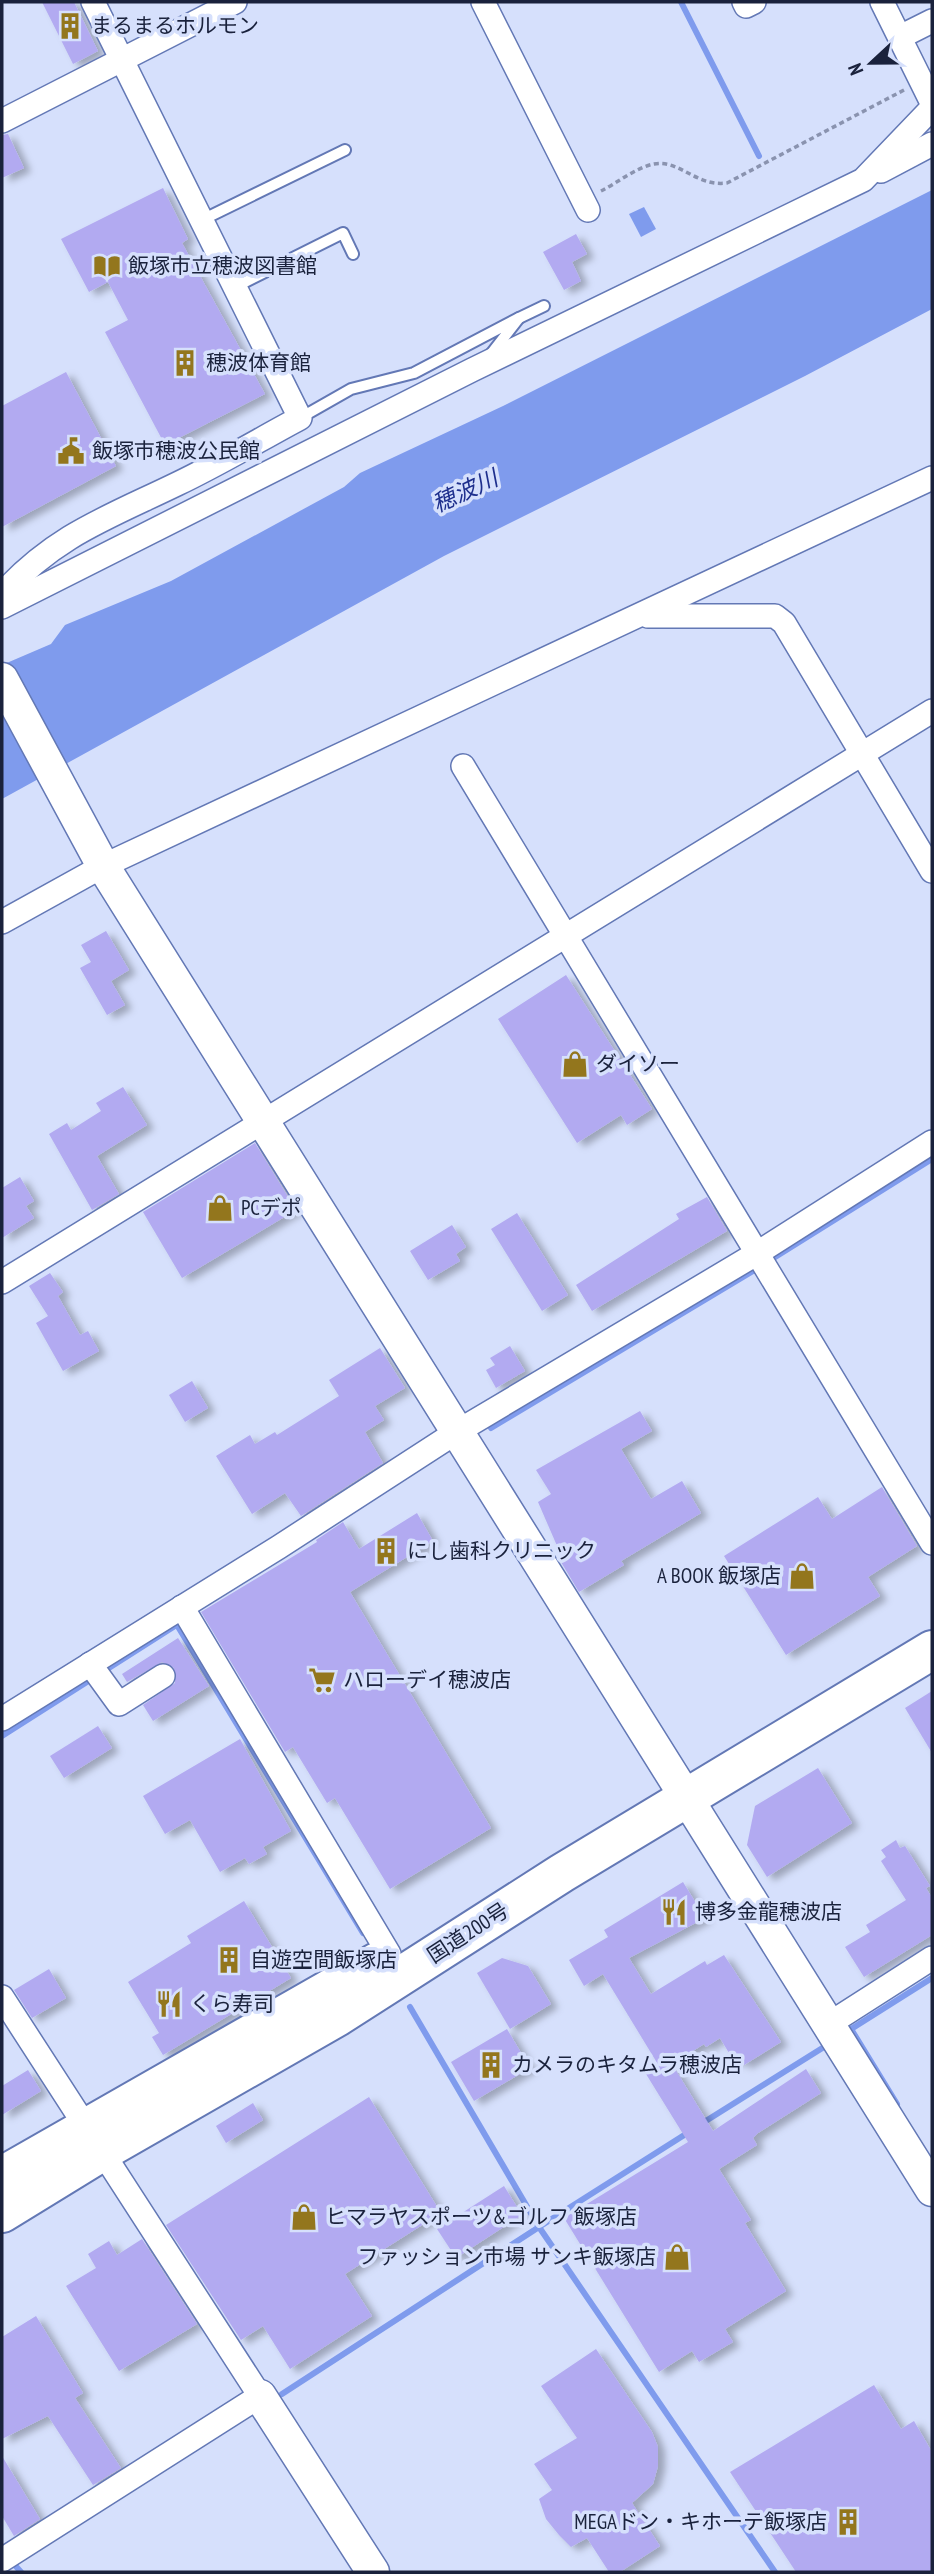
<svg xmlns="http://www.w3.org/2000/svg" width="934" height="2574" viewBox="0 0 934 2574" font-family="'PT Sans Narrow','Noto Sans JP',sans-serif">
  <defs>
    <filter id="shadow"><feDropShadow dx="7" dy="4" stdDeviation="3.5" flood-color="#0004"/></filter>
  </defs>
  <rect width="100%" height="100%" fill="#d6e0fc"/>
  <g fill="#7f9bed">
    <polygon points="932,190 932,309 805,376 444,556 2,799 2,665 51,644 65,625 171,581 344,487 360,473 503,406"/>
    <polygon points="644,207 656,229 641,237 629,214"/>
  </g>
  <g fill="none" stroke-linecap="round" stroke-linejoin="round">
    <g stroke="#7f9bed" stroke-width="6">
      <polyline points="681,2 759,156"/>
      <polyline points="772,1259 932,1159"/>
      <polyline points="491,1428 753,1271"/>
      <polyline points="177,1625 363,1933"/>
      <polyline points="2,1736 178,1624"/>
      <polyline points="410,2007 539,2227 689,2132"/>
      <polyline points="851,2029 897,2104"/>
      <polyline points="848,2031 932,1978"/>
      <polyline points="701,2124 824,2047"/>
      <polyline points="282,2394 539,2227 775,2572"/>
      <polyline points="11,2561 21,2572"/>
    </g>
  </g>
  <g fill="#b2aaf1" filter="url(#shadow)">
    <polygon points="42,2 74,2 98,51 73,64"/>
    <polygon points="8,134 24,168 2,178 2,135"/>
    <polygon points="163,188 188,239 182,243 265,394 165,445 105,332 128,320 108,282 89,292 61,239"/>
    <polygon points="576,234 587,254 572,262 581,281 564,290 543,252"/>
    <polygon points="66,372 116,466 2,527 2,406"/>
    <polygon points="106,931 129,970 111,981 125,1005 107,1015 80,968 91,962 81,945"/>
    <polygon points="566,975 652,1109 627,1125 621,1115 577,1143 498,1019"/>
    <polygon points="123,1087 147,1125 97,1156 119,1194 92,1210 49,1134 67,1123 71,1130 101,1111 96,1103"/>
    <polygon points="255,1143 296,1210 182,1278 143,1212"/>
    <polygon points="20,1177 34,1201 26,1206 34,1218 2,1238 2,1188"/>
    <polygon points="707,1197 727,1231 592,1311 576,1285 679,1219 676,1214"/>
    <polygon points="517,1213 568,1295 542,1311 491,1229"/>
    <polygon points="452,1225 466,1247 456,1254 460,1261 428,1280 410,1251"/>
    <polygon points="50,1273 63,1292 58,1296 80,1335 88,1331 99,1351 63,1371 36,1323 48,1316 29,1286"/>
    <polygon points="510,1346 525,1371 496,1388 486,1370 495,1365 490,1358"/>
    <polygon points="380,1348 405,1388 375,1406 384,1420 365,1432 383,1463 301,1516 285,1493 252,1514 216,1456 250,1435 255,1444 275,1432 277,1435 339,1396 329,1380"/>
    <polygon points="192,1381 208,1408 185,1422 169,1395"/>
    <polygon points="640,1411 652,1431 621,1449 651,1499 682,1481 701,1513 621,1561 624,1565 579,1592 558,1557 561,1555 538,1502 551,1494 536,1470"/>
    <polygon points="882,1487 917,1546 868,1577 880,1596 786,1655 724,1556 818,1497 832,1519"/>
    <polygon points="417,1513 433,1541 350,1592 491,1828 390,1889 335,1798 327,1803 293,1747 285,1752 201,1612 317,1542 316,1540 343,1522 359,1549"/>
    <polygon points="178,1638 209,1686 153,1721 143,1705 175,1683 174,1668 162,1662 127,1682 122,1674"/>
    <polygon points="932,1691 932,1753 905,1708"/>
    <polygon points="98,1726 112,1748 64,1778 50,1756"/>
    <polygon points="240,1739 291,1831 263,1847 267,1854 249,1864 245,1858 220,1872 190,1820 165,1834 143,1796"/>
    <polygon points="818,1768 852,1823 767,1877 747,1845 755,1806"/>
    <polygon points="896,1840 900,1848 905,1846 930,1886 926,1888 932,1898 932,1935 864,1977 845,1947 870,1932 866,1925 906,1900 881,1861 886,1857 881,1850"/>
    <polygon points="683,1882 705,1918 629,1958 651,1994 705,1961 707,1965 724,1955 781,2042 744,2065 740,2059 735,2063 720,2038 706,2047 704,2044 672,2064 713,2131 806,2069 821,2093 758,2133 753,2138 757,2145 719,2169 751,2220 745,2223 786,2291 725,2329 733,2342 699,2362 692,2351 659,2372 564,2218 688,2142 646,2074 659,2066 603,1974 584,1986 569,1960 608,1937 604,1930"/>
    <polygon points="244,1901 291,1978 163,2055 152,2037 159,2033 128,1982 191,1943 187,1936"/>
    <polygon points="502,1958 528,1966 551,2004 510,2029 477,1973"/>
    <polygon points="49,1969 66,1998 32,2018 14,1990"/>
    <polygon points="507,2029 530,2068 474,2101 451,2062"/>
    <polygon points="28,2070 41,2091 2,2115 2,2086"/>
    <polygon points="369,2097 441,2213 345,2274 372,2316 290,2369 263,2326 241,2340 166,2225"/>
    <polygon points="253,2103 263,2120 226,2143 216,2126"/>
    <polygon points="504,2186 522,2215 456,2258 437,2229"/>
    <polygon points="142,2239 197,2324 119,2371 66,2286 96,2268 88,2254 109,2241 117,2255"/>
    <polygon points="36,2316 83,2393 75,2398 121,2468 93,2485 48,2416 2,2439 2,2337"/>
    <polygon points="596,2349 652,2432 658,2447 658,2466 653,2484 632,2503 660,2546 620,2572 609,2572 587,2538 571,2547 559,2535 546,2519 539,2499 552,2490 534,2464 577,2438 541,2386"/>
    <polygon points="874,2385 901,2429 914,2421 932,2452 932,2572 796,2572 730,2472"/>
    <polygon points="2,2456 40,2519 14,2536 2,2516"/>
  </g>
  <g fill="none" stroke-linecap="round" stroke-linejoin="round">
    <defs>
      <g id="lane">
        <polyline points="202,220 345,150"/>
        <polyline points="235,287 343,233 353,254"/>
        <polyline points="519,318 544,306"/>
        <polyline points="300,418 351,389 414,373 519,318 491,354"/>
      </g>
      <g id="street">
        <polyline points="483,2 588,210"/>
        <polyline points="744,2 746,6 754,2"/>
        <polyline points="882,2 932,103"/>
        <polyline points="900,37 932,21"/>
        <polyline points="2,121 235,2"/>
        <polyline points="881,171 932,144"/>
        <path d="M 2,594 C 56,535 107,518 177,484 C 219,464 259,440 300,418 L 93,2"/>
        <polyline points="2,607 472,370 863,180 932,108"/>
        <polyline points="648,616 775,616 784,623 932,871"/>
        <polyline points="463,766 932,1543"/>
        <polyline points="2,922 103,866 932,478"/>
        <polyline points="2,1282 932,711"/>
        <polyline points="182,1607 389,1954"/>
        <polyline points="90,1664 119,1704 163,1676"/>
        <polyline points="2,1719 279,1547 455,1433 756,1254 932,1142"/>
        <polyline points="2,1997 260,2396 2,2560"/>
        <polyline points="829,2024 932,1958"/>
      </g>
      <g id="secondary">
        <polyline points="2,679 103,866 932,2190"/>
        <polyline points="260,2396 373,2572"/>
      </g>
      <g id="highway">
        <polyline points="2,2176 377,1962"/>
        <polyline points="2,2213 103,2151 337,2017 562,1873 932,1650"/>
      </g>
    </defs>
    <use href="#lane" stroke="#6378b5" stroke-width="14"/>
    <use href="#street" stroke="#6378b5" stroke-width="26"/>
    <use href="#secondary" stroke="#6378b5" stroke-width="35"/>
    <use href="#highway" stroke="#6378b5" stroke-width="42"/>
    <path stroke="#8a93af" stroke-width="3.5" stroke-dasharray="5 3.5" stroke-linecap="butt" d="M 601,191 C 617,183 637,167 654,164 C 679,159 696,187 727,183 L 904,90"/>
    <use href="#lane" stroke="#fff" stroke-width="10"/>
    <use href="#street" stroke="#fff" stroke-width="23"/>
    <use href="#secondary" stroke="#fff" stroke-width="32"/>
    <use href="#highway" stroke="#fff" stroke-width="38"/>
  </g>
  <defs>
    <symbol id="building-bare" viewBox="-9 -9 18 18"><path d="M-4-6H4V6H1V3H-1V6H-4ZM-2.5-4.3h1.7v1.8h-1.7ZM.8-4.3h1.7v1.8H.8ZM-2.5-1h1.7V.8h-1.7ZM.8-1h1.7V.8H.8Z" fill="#93761d" stroke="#d6e0fc" stroke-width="2.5" paint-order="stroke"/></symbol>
    <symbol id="library-bare" viewBox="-9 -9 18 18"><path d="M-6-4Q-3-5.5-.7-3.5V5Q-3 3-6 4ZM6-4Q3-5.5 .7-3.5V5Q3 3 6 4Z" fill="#93761d" stroke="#d6e0fc" stroke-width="2.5" paint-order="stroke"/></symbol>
    <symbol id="civic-bare" viewBox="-9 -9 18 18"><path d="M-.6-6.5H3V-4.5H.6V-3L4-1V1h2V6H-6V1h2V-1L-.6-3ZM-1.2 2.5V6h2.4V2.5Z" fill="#93761d" stroke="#d6e0fc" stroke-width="2.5" paint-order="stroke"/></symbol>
    <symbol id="shop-bare" viewBox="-9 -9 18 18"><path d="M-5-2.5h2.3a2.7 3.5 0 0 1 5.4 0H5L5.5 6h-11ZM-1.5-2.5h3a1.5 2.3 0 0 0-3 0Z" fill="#93761d" stroke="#d6e0fc" stroke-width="2.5" paint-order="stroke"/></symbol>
    <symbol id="supermarket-bare" viewBox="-9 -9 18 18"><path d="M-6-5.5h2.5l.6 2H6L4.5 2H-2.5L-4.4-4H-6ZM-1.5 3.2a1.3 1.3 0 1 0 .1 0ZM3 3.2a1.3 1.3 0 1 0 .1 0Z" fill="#93761d" stroke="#d6e0fc" stroke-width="2.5" paint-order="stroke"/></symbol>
    <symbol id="restaurant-bare" viewBox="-9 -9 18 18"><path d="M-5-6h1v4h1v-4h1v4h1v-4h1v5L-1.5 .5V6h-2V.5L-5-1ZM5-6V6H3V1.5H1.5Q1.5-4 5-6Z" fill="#93761d" stroke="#d6e0fc" stroke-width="2.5" paint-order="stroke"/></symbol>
  </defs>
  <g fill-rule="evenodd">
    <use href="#building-bare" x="51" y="7" width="38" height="38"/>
    <use href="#library-bare" x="88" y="247" width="38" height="38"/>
    <use href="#building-bare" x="166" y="344" width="38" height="38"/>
    <use href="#civic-bare" x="52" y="432" width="38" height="38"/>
    <use href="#shop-bare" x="556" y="1045" width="38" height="38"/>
    <use href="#shop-bare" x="201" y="1189" width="38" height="38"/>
    <use href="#building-bare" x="367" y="1532" width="38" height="38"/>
    <use href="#shop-bare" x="783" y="1557" width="38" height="38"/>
    <use href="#supermarket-bare" x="303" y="1661" width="38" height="38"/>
    <use href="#restaurant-bare" x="655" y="1893" width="38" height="38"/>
    <use href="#building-bare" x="210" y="1941" width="38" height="38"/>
    <use href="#restaurant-bare" x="150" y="1985" width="38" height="38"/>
    <use href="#building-bare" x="472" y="2046" width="38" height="38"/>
    <use href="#shop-bare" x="285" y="2198" width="38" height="38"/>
    <use href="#shop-bare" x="658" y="2238" width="38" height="38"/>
    <use href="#building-bare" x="829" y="2503" width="38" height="38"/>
  </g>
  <g text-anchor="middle" stroke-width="7" stroke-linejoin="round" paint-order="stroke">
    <g font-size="21" fill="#1a223c" stroke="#d6e0fc" text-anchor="start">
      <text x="91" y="33">まるまるホルモン</text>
      <text x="128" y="273">飯塚市立穂波図書館</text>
      <text x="206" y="370">穂波体育館</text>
      <text x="92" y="458">飯塚市穂波公民館</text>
      <text x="596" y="1071">ダイソー</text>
      <text x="241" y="1215">PCデポ</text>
      <text x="407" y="1558">にし歯科クリニック</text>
      <text x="781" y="1583" text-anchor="end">A BOOK 飯塚店</text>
      <text x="343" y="1687">ハローデイ穂波店</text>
      <text x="695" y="1919">博多金龍穂波店</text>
      <text x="250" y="1967">自遊空間飯塚店</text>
      <text x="190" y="2011">くら寿司</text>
      <text x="512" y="2072">カメラのキタムラ穂波店</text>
      <text x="325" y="2224">ヒマラヤスポーツ&amp;ゴルフ 飯塚店</text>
      <text x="656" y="2264" text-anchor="end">ファッション市場 サンキ飯塚店</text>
      <text x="827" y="2529" text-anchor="end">MEGAドン・キホーテ飯塚店</text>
    </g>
    <g font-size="21" fill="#1a223c" stroke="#d6e0fc">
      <text transform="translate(468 1933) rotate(-33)" y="7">国道200号</text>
    </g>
    <g font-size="23" font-style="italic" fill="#1e2f8d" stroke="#d6e0fc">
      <text transform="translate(465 491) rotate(-25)" y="8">穂波川</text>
    </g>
  </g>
  <rect width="934" height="2574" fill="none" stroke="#1a223c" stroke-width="7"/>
  <g transform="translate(871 63) rotate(248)" stroke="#d6e0fc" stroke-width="5" paint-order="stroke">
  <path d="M0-5L12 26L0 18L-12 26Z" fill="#1a223c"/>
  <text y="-10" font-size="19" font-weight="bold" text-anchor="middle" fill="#1a223c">N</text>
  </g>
</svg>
